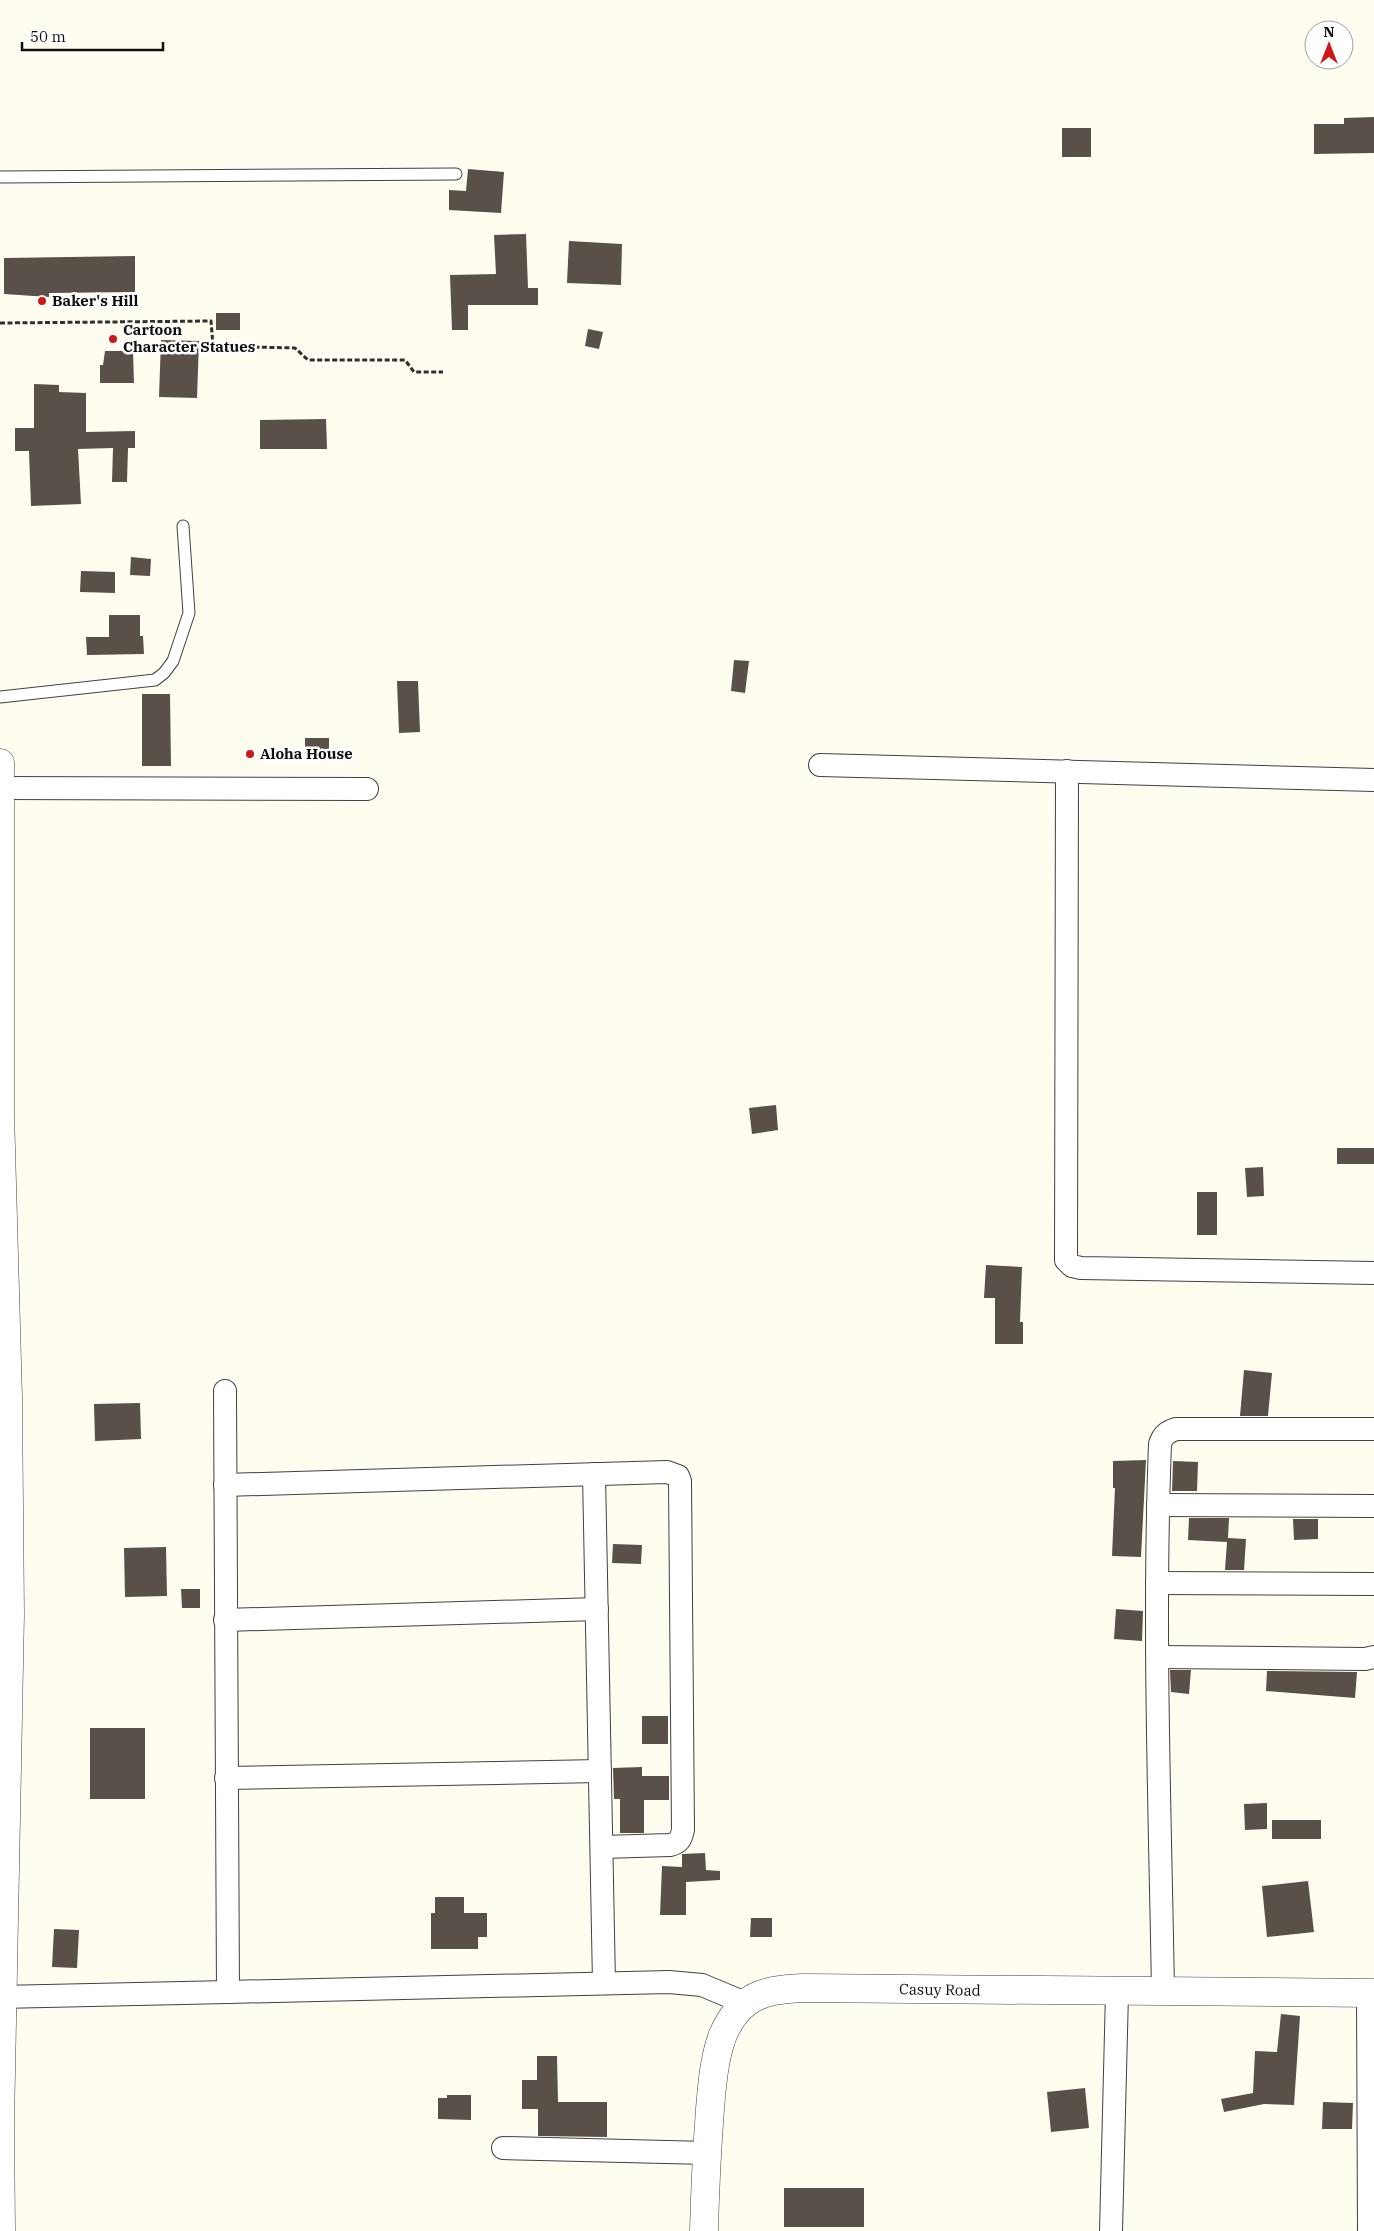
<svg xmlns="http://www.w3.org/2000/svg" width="1374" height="2231" viewBox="0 0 1374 2231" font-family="'IBM Plex Serif',serif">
  <rect width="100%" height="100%" fill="#fffdf0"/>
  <g fill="#585049">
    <polygon points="1374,117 1374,153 1314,154 1314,124 1344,124 1344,118"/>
    <rect x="1062" y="128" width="29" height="29"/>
    <polygon points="468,169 504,172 501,213 449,210 449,190 466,191"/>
    <polygon points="526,234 528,288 538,288 538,305 468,305 468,330 452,330 450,275 496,274 494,235"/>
    <polygon points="569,241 622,244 621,285 567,283"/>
    <polygon points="135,256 135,292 49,293 49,297 4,294 4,258"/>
    <rect x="216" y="313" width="24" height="17"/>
    <polygon points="588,329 603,332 599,349 585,346"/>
    <polygon points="161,340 199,341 197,398 159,397"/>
    <polygon points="105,351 133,351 134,383 100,383 100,365 103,365"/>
    <polygon points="34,384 59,385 59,392 86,393 86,432 135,431 135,448 128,448 127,482 112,482 113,448 78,449 81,504 31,506 29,451 15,451 15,428 34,428"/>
    <polygon points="326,419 327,449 260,449 260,420"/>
    <polygon points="131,557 151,559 150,576 130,575"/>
    <polygon points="81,571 115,572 115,593 80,592"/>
    <polygon points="109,615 140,615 140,636 143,636 144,654 87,655 86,637 109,637"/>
    <polygon points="734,660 749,661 745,693 731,691"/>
    <polygon points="397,681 418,681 420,732 399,733"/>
    <polygon points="142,694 170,694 171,766 142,766"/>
    <rect x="305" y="738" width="24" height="17"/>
    <polygon points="776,1105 778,1130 752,1134 749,1108"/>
    <rect x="1337" y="1148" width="37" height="16"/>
    <polygon points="1263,1167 1264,1196 1247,1197 1245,1168"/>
    <rect x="1197" y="1192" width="20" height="43"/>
    <polygon points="986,1265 1022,1267 1020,1322 1023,1322 1023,1344 995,1344 995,1298 984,1298"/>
    <polygon points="1244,1370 1272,1373 1268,1416 1240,1416"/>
    <polygon points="140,1403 141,1439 95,1441 94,1404"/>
    <polygon points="1146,1460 1141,1557 1112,1556 1115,1488 1113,1488 1113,1461"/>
    <polygon points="1173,1461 1198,1462 1197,1491 1172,1491"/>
    <polygon points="1189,1518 1229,1518 1228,1538 1246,1539 1244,1570 1225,1570 1227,1542 1188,1540"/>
    <polygon points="1293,1519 1318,1519 1318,1539 1294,1540"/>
    <polygon points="613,1544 642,1545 641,1564 612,1563"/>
    <polygon points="166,1547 167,1596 125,1597 124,1548"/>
    <polygon points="181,1589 200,1589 200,1608 182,1608"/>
    <polygon points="1116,1609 1143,1611 1142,1641 1114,1639"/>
    <polygon points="1170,1670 1191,1670 1189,1694 1171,1692"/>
    <polygon points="1267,1671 1357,1672 1355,1698 1266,1691"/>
    <rect x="642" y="1716" width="26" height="28"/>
    <rect x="90" y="1728" width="55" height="71"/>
    <polygon points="642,1767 642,1776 669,1776 669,1800 644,1800 644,1833 620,1833 620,1799 614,1799 613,1768"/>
    <polygon points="1267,1803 1267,1829 1245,1830 1244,1804"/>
    <rect x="1272" y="1820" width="49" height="19"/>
    <polygon points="705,1853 706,1870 720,1871 720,1880 686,1882 686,1915 660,1915 662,1866 682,1867 682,1854"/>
    <polygon points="1308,1881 1314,1932 1267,1937 1262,1886"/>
    <polygon points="435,1897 464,1897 464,1913 487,1913 487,1937 478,1937 478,1949 431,1949 431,1913 435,1913"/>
    <polygon points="751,1918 772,1918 772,1937 750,1937"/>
    <polygon points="54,1929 79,1930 77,1968 52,1967"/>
    <polygon points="1281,2014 1300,2016 1294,2105 1264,2104 1224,2112 1221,2099 1253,2093 1255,2051 1277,2052"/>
    <polygon points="537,2056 557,2056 558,2102 607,2102 607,2137 538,2136 538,2109 522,2109 522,2080 537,2080"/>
    <polygon points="1085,2088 1089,2128 1051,2132 1047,2092"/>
    <polygon points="447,2095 471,2095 471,2120 438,2119 438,2098 447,2098"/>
    <polygon points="1323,2102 1353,2103 1352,2129 1322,2129"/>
    <rect x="784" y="2188" width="80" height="39"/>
  </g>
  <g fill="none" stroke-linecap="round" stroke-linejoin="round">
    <defs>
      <g id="service">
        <polyline points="0,177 456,174"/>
        <polyline points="0,697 155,680 164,673 173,661 189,613 183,526"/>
      </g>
      <g id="minor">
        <polyline points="820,765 1374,780"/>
        <polyline points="1067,771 1066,1260 1072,1266 1081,1268 1374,1273"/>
        <polyline points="0,788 367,789"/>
        <polyline points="225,1391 228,1992 669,1982 702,1985 745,2003"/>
        <polyline points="594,1474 604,1983"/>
        <path d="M 225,1485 L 667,1472 L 678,1476 L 680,1481 L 683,1830 C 681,1839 679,1843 670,1845 L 602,1847"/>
        <polyline points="1158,1505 1374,1506"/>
        <polyline points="1157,1583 1374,1584"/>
        <polyline points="225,1620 597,1609"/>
        <polyline points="1158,1657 1365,1659 1374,1657"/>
        <polyline points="226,1778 600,1771"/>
        <path d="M 1163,1992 C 1160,1810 1153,1626 1160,1444 C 1163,1435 1167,1432 1176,1429 L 1374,1429"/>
        <polyline points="1368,1994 1369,2231"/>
        <polyline points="0,1997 228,1992"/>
        <polyline points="503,2148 707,2153"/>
        <polyline points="1111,2231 1117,1993"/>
      </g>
      <g id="tertiary">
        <polyline points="0,763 0,1113 8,1398 10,1614 0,2124 1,2231"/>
        <path d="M 704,2231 C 705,2190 707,2149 710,2109 C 712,2085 714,2060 722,2037 C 727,2025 735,2011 746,2003 C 762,1990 784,1989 804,1988 L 1374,1993"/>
      </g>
    </defs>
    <use href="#service" stroke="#414141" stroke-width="13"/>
    <use href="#minor" stroke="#414141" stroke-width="24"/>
    <use href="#tertiary" stroke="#414141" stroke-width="29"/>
    <polyline stroke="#303030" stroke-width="3" stroke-dasharray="5 2.5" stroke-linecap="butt" points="0,323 211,321 213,346 295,348 308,360 405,360 414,372 443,372"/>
    <use href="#service" stroke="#fff" stroke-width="11"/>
    <use href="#minor" stroke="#fff" stroke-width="22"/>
    <use href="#tertiary" stroke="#fff" stroke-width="28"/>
  </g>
  <g fill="#cd181a" stroke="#fff" stroke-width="2">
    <circle cx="42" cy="301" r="5"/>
    <circle cx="113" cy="339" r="5"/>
    <circle cx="250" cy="754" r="5"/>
  </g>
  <g text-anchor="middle" stroke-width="5" stroke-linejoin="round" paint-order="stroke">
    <g font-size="15" font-weight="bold" fill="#0e0e0e" stroke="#fff" text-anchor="start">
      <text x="52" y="306">Baker's Hill</text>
      <text x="123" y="335">Cartoon<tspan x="123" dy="17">Character Statues</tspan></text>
      <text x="260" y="759">Aloha House</text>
    </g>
    <g font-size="15" fill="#0e0e0e" stroke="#fff">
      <text transform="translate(940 1990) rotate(1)" y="5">Casuy Road</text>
    </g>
  </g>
  <g transform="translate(1329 45)"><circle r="24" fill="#ffffff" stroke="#9f9f9f"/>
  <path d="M0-4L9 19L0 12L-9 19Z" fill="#cd181a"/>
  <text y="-8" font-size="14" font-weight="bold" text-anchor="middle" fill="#0e0e0e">N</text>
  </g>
  <path d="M22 42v8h141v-8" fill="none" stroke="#0e0e0e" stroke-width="2.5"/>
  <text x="30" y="42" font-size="15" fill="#0e0e0e" stroke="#ffffff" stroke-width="4" paint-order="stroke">50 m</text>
</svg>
